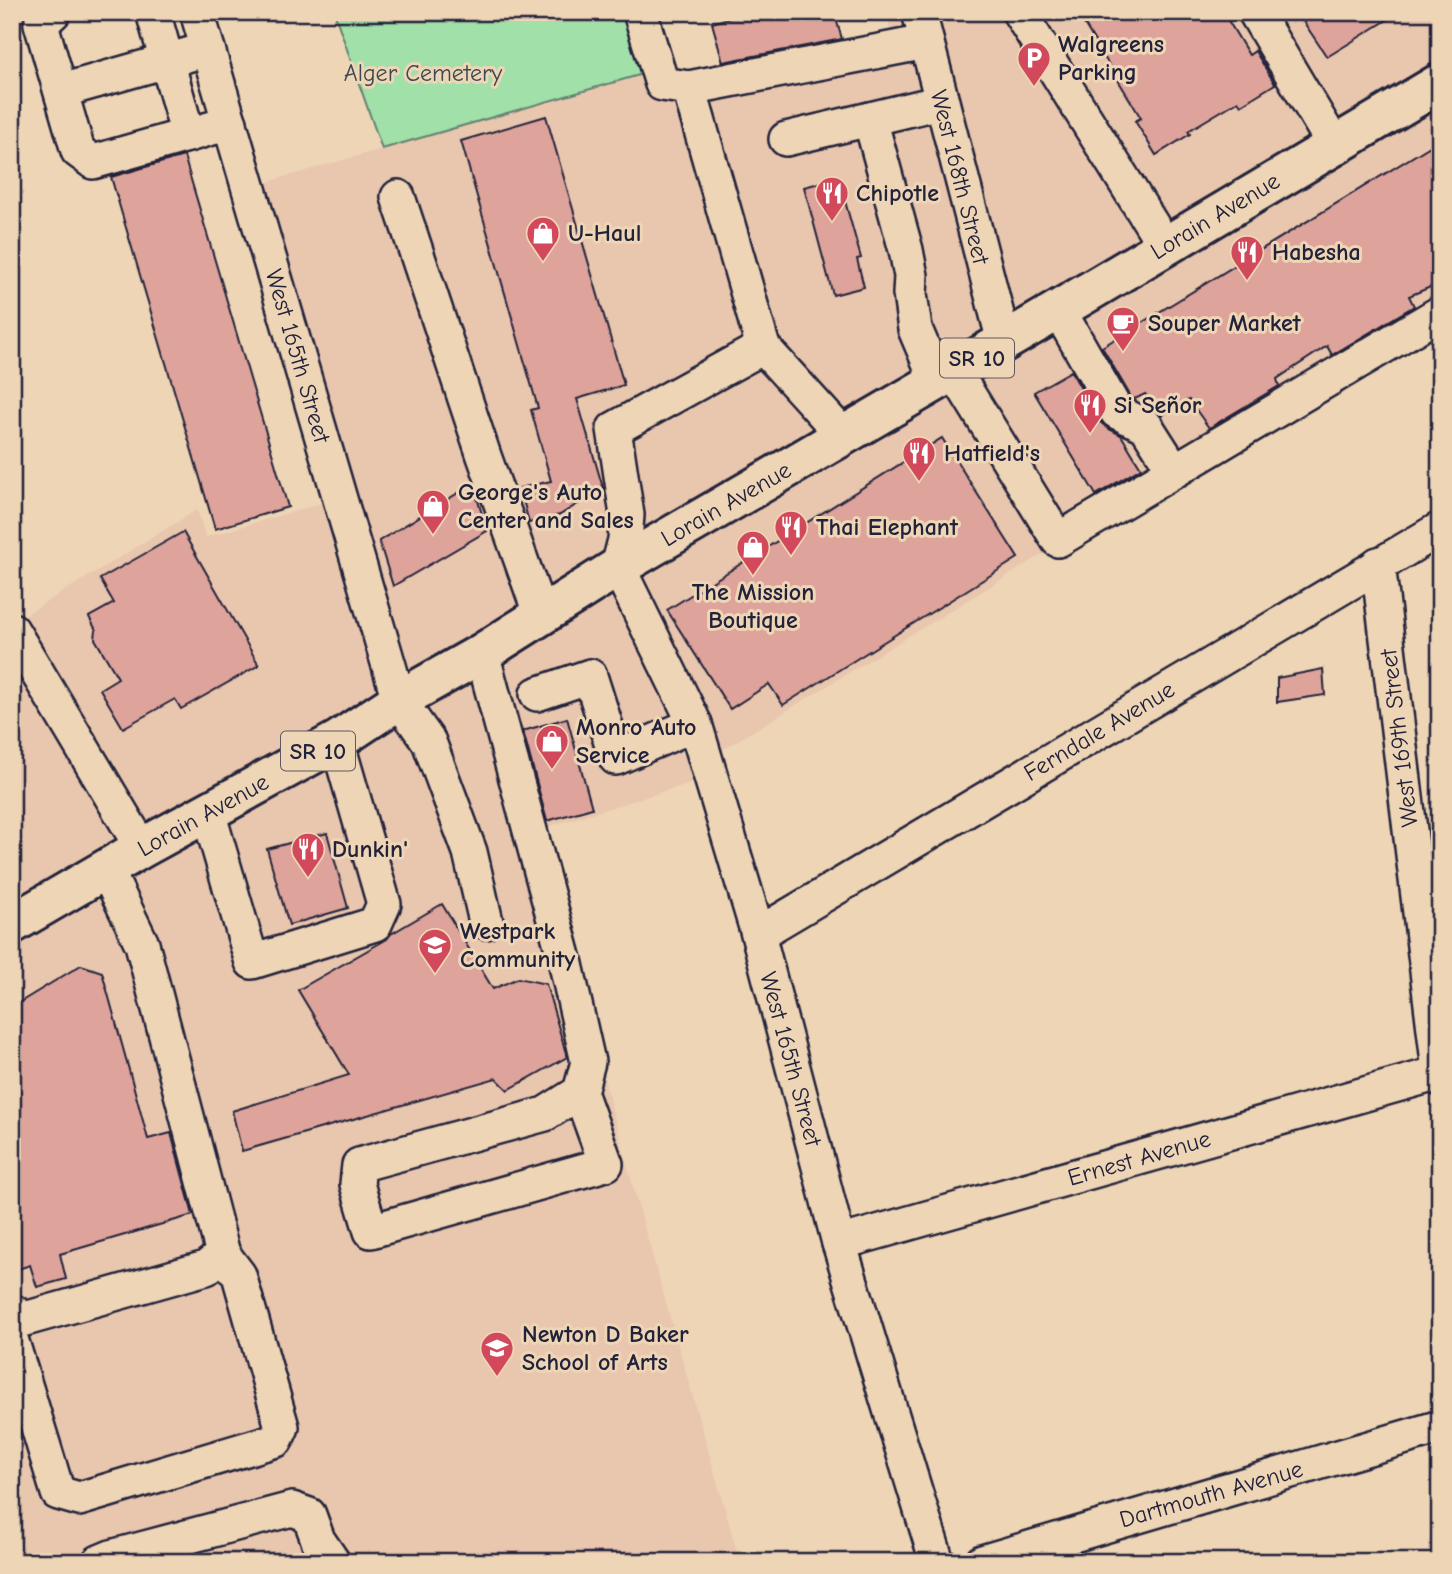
<svg xmlns="http://www.w3.org/2000/svg" width="1452" height="1574" viewBox="0 0 1452 1574" font-family="'Comic Neue',sans-serif">
  <rect width="100%" height="100%" fill="#eed5b6"/>
  <filter id="ink" filterUnits="userSpaceOnUse"><feTurbulence type="fractalNoise" baseFrequency=".0143" numOctaves="2"/><feDisplacementMap in="SourceGraphic" scale="14" xChannelSelector="R" yChannelSelector="G"/><feConvolveMatrix kernelMatrix="1 2 1 2 8 2 1 2 1" color-interpolation-filters="sRGB"/></filter>
  <g filter="url(#ink)">
    <polygon fill="#e9c6ae" points="886,12 1440,12 1440,320 1252,434 1045,553 712,756 679,711 701,780 537,830 636,1198 740,1562 24,1562 12,1519 12,623 197,510 206,537 347,496 257,185 660,69 688,80 891,32"/>
    <polygon fill="#a1e0a8" stroke="#628172" stroke-width="2" points="334,12 644,12 660,69 382,149"/>
    <g fill="#dea49b" stroke="#22223b" stroke-width="2">
      <polygon points="749,12 834,12 842,39 723,62 712,23"/>
      <polygon points="1077,12 1223,12 1249,55 1255,51 1275,84 1241,105 1238,101 1188,131 1190,134 1156,155 1135,121 1141,118"/>
      <polygon points="1297,12 1400,12 1327,57"/>
      <polygon points="546,116 624,385 577,399 603,488 560,515 529,523 520,488 551,481 531,410 538,408 461,141"/>
      <polygon points="1440,140 1440,283 1409,296 1414,306 1332,355 1327,346 1277,379 1279,386 1209,428 1189,400 1162,415 1145,394 1135,399 1131,397 1102,347"/>
      <polygon points="184,156 288,507 215,529 111,177"/>
      <polygon points="835,179 837,188 841,187 861,258 857,259 864,287 833,295 804,187"/>
      <polygon points="1071,371 1100,422 1109,429 1121,435 1141,468 1096,495 1034,392"/>
      <polygon points="942,438 1018,558 783,705 769,684 730,709 667,610"/>
      <polygon points="473,484 487,531 393,586 379,541"/>
      <polygon points="183,532 259,665 181,709 175,699 123,728 100,689 118,678 95,639 96,630 89,617 114,603 100,579"/>
      <polygon points="1323,669 1325,695 1277,702 1277,678"/>
      <polygon points="567,718 592,808 547,821 523,731"/>
      <polygon points="327,833 348,908 289,925 267,849"/>
      <polygon points="442,904 493,989 518,978 546,984 567,1057 508,1090 496,1078 242,1151 232,1111 349,1075 298,990 387,939 391,934"/>
      <polygon points="81,965 102,972 148,1139 171,1133 193,1215 60,1254 66,1279 37,1287 30,1265 12,1271 12,1176 20,1174 12,1149 12,1007"/>
    </g>
    <g fill="none" stroke-linecap="round" stroke-linejoin="round">
      <defs>
        <g id="minor">
          <polyline points="54,12 41,24 78,151 93,162 230,123"/>
          <polyline points="153,12 188,135"/>
          <polyline points="197,12 399,700 429,742 470,852 486,922"/>
          <polyline points="640,12 662,84 689,88 926,42"/>
          <polyline points="919,12 1004,342"/>
          <polyline points="1019,12 1165,246"/>
          <polyline points="1255,12 1334,145"/>
          <polyline points="689,88 763,347 843,435"/>
          <polyline points="61,91 208,49"/>
          <polyline points="786,139 870,119"/>
          <polyline points="398,197 484,456 541,616"/>
          <polyline points="1058,309 1117,412 1146,426 1174,470"/>
          <polyline points="763,347 614,429 627,515 625,540 618,567 695,724 758,934 839,1243 937,1562"/>
          <polyline points="954,371 1058,540 1440,313"/>
          <polyline points="937,381 915,329 910,294 911,276 906,250 870,119 941,102"/>
          <polyline points="1378,564 1440,1079"/>
          <polyline points="12,630 142,848"/>
          <polyline points="482,653 565,960 588,1062 580,1092 606,1164 371,1231 357,1184 359,1165 545,1114 580,1092"/>
          <polyline points="537,694 590,676 616,758 695,724"/>
          <polyline points="208,812 252,962 375,924 384,904 337,741"/>
          <polyline points="758,934 1440,529"/>
          <polyline points="839,1243 1439,1073"/>
          <polyline points="12,1311 25,1319 206,1268 223,1254 142,944 106,869"/>
          <polyline points="12,1342 58,1493 79,1499 276,1440 282,1427 239,1275 223,1254"/>
          <polyline points="99,1562 111,1557 292,1509 309,1515 318,1540 333,1562"/>
          <polyline points="982,1562 1440,1427"/>
        </g>
        <polyline id="major" points="12,924 142,848 337,741 399,700 482,653 618,567 1043,319 1440,83"/>
      </defs>
      <use href="#minor" stroke="#22223b" stroke-width="38"/>
      <use href="#major" stroke="#22223b" stroke-width="44"/>
      <use href="#minor" stroke="#eed5b6" stroke-width="33"/>
      <use href="#major" stroke="#eed5b6" stroke-width="38"/>
    </g>
  </g>
  <defs>
    <symbol id="parking-pin" viewBox="-11 -11 22 30"><path d="M0 17L-7.5 6A9.5 9.5 0 1 1 7.5 6Z" fill="#d1495b" stroke="#eed5b6"/><path d="M-3.5-5.5H1a3.5 3.5 0 0 1 0 7H-1V5.5H-3.5ZM-1-3.4V-.6H.8a1.4 1.4 0 0 0 0-2.8Z" fill="#fff"/></symbol>
    <symbol id="restaurant-pin" viewBox="-11 -11 22 30"><path d="M0 17L-7.5 6A9.5 9.5 0 1 1 7.5 6Z" fill="#d1495b" stroke="#eed5b6"/><path d="M-5-6h1v4h1v-4h1v4h1v-4h1v5L-1.5 .5V6h-2V.5L-5-1ZM5-6V6H3V1.5H1.5Q1.5-4 5-6Z" fill="#fff"/></symbol>
    <symbol id="shop-pin" viewBox="-11 -11 22 30"><path d="M0 17L-7.5 6A9.5 9.5 0 1 1 7.5 6Z" fill="#d1495b" stroke="#eed5b6"/><path d="M-5-2.5h2.3a2.7 3.5 0 0 1 5.4 0H5L5.5 6h-11ZM-1.5-2.5h3a1.5 2.3 0 0 0-3 0Z" fill="#fff"/></symbol>
    <symbol id="cafe-pin" viewBox="-11 -11 22 30"><path d="M0 17L-7.5 6A9.5 9.5 0 1 1 7.5 6Z" fill="#d1495b" stroke="#eed5b6"/><path d="M-5.5-4.5H6V0H3Q3 3.5 0 3.5H-2.5Q-5.5 3.5-5.5 0ZM3-3.2v2h1.7v-2ZM-6 4.5H4V6H-6Z" fill="#fff"/></symbol>
    <symbol id="school-pin" viewBox="-11 -11 22 30"><path d="M0 17L-7.5 6A9.5 9.5 0 1 1 7.5 6Z" fill="#d1495b" stroke="#eed5b6"/><path d="M0-5L7-2L0 1L-7-2ZM-4 1L0 2.5L4 1V4Q0 6-4 4Z" fill="#fff"/></symbol>
  </defs>
  <g fill-rule="evenodd">
    <use href="#parking-pin" x="1015" y="39" width="38" height="52"/>
    <use href="#restaurant-pin" x="813" y="174" width="38" height="52"/>
    <use href="#shop-pin" x="524" y="214" width="38" height="52"/>
    <use href="#restaurant-pin" x="1228" y="233" width="38" height="52"/>
    <use href="#cafe-pin" x="1104" y="304" width="38" height="52"/>
    <use href="#restaurant-pin" x="1071" y="386" width="38" height="52"/>
    <use href="#restaurant-pin" x="900" y="434" width="38" height="52"/>
    <use href="#shop-pin" x="414" y="487" width="38" height="52"/>
    <use href="#restaurant-pin" x="772" y="508" width="38" height="52"/>
    <use href="#shop-pin" x="734" y="528" width="38" height="52"/>
    <use href="#shop-pin" x="533" y="722" width="38" height="52"/>
    <use href="#restaurant-pin" x="289" y="830" width="38" height="52"/>
    <use href="#school-pin" x="416" y="926" width="38" height="52"/>
    <use href="#school-pin" x="478" y="1329" width="38" height="52"/>
  </g>
  <g text-anchor="middle" stroke-width="6" stroke-linejoin="round" paint-order="stroke">
    <g fill="#eed5b6" stroke="#5f5860" stroke-width="2">
      <rect x="940" y="338.5" width="74" height="39" rx="5"/>
      <rect x="281" y="731.5" width="74" height="39" rx="5"/>
    </g>
    <g font-size="23" font-weight="bold" fill="#22223b">
      <text x="977" y="366">SR 10</text>
      <text x="318" y="759">SR 10</text>
    </g>
    <g font-size="24" font-weight="bold" fill="#22223b" stroke="#eed5b6" text-anchor="start">
      <text x="1058" y="52">Walgreens<tspan x="1058" dy="28">Parking</tspan></text>
      <text x="856" y="201">Chipotle</text>
      <text x="568" y="241">U-Haul</text>
      <text x="1272" y="260">Habesha</text>
      <text x="1148" y="331">Souper Market</text>
      <text x="1114" y="413">Si Señor</text>
      <text x="944" y="461">Hatfield's</text>
      <text x="458" y="500">George's Auto<tspan x="458" dy="28">Center and Sales</tspan></text>
      <text x="816" y="535">Thai Elephant</text>
      <text x="753" y="600" text-anchor="middle">The Mission<tspan x="753" dy="28">Boutique</tspan></text>
      <text x="576" y="735">Monro Auto<tspan x="576" dy="28">Service</tspan></text>
      <text x="332" y="857">Dunkin'</text>
      <text x="460" y="939">Westpark<tspan x="460" dy="28">Community</tspan></text>
      <text x="522" y="1342">Newton D Baker<tspan x="522" dy="28">School of Arts</tspan></text>
    </g>
    <g font-size="24" fill="#3b4851" stroke="#eed5b6">
      <text x="423" y="81">Alger Cemetery</text>
    </g>
    <g font-size="24" fill="#22223b" stroke="#eed5b6">
      <text transform="translate(960 177) rotate(76)" y="8">West 168th Street</text>
      <text transform="translate(1215 216) rotate(-31)" y="8">Lorain Avenue</text>
      <text transform="translate(298 356) rotate(74)" y="8">West 165th Street</text>
      <text transform="translate(726 504) rotate(-30)" y="8">Lorain Avenue</text>
      <text transform="translate(1099 731) rotate(-31)" y="8">Ferndale Avenue</text>
      <text transform="translate(1399 738) rotate(-97)" y="8">West 169th Street</text>
      <text transform="translate(203 815) rotate(-29)" y="8">Lorain Avenue</text>
      <text transform="translate(791 1059) rotate(75)" y="8">West 165th Street</text>
      <text transform="translate(1139 1158) rotate(-16)" y="8">Ernest Avenue</text>
      <text transform="translate(1211 1494) rotate(-16)" y="8">Dartmouth Avenue</text>
    </g>
  </g>
  <rect width="1452" height="1574" fill="none" stroke="#eed5b6" stroke-width="42"/>
  <rect x="21" y="21" width="1410" height="1532" fill="none" stroke="#22223b" stroke-width="2.5" filter="url(#ink)"/>
</svg>
